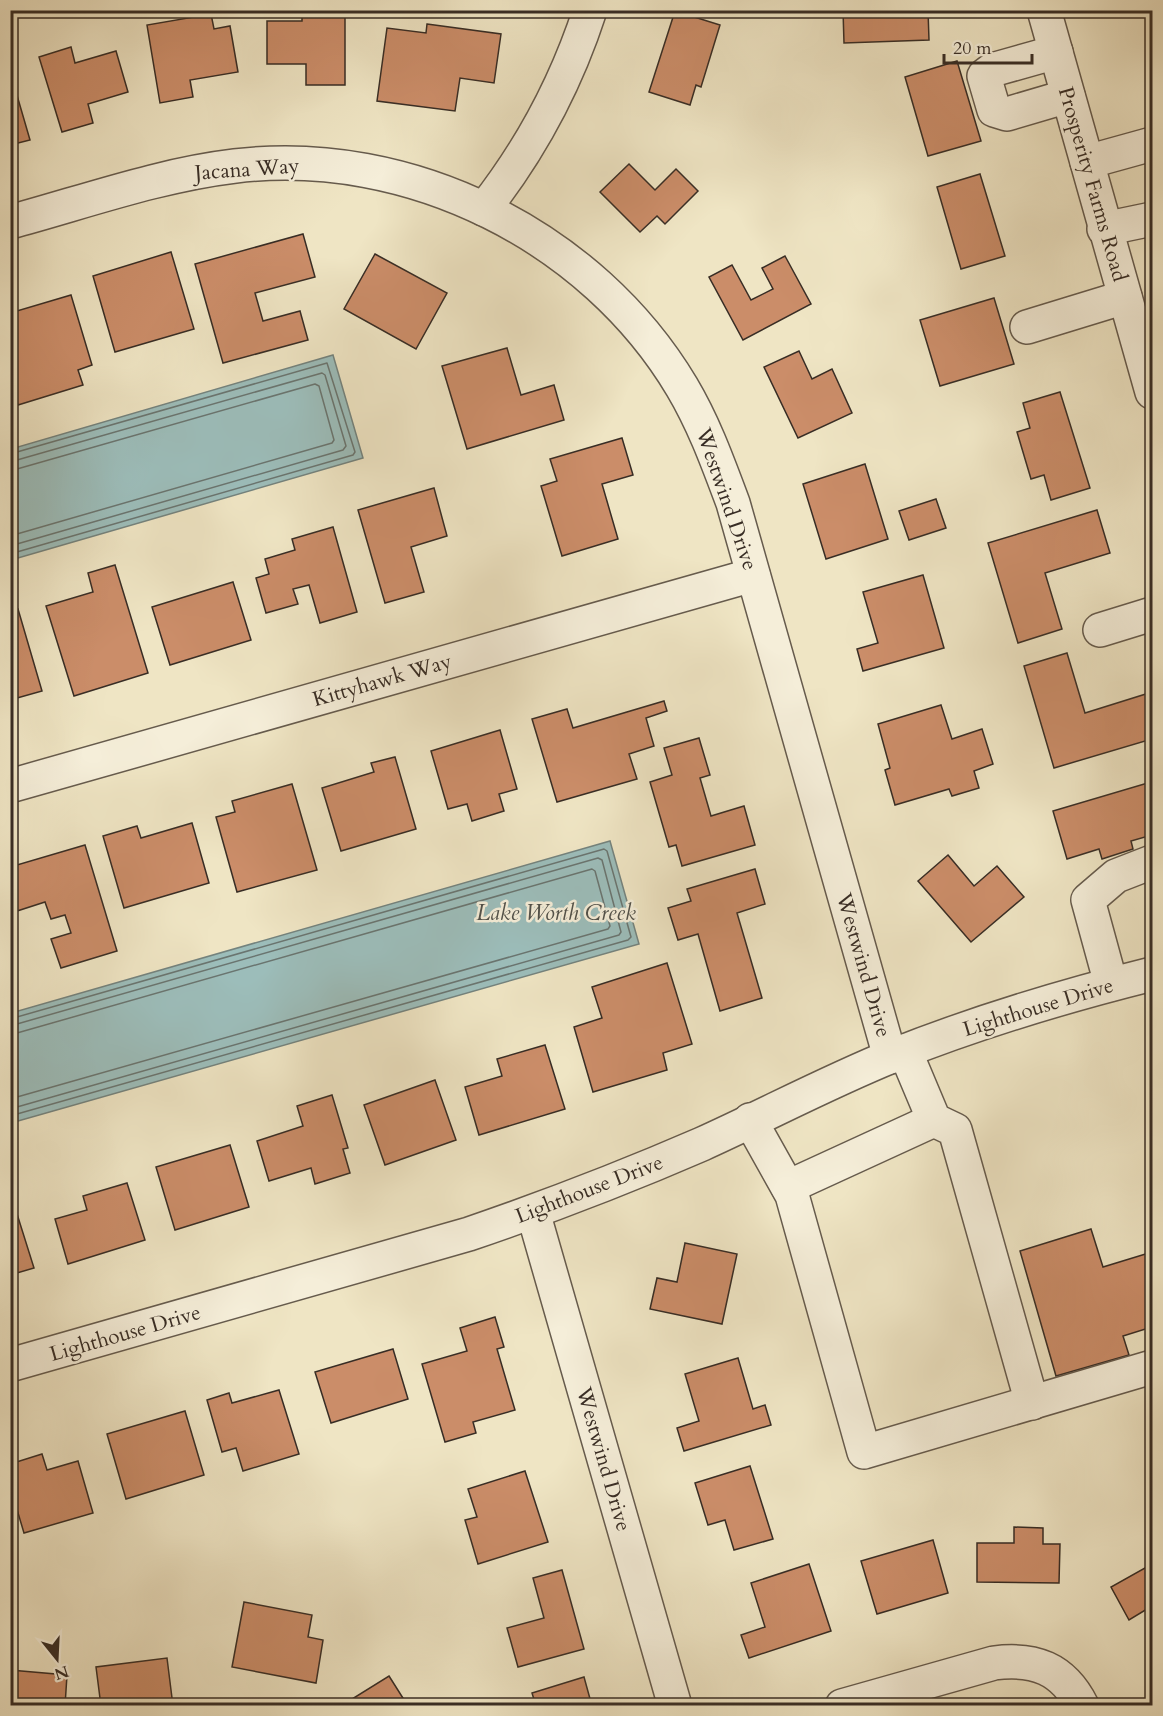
<svg xmlns="http://www.w3.org/2000/svg" width="1163" height="1716" viewBox="0 0 1163 1716" font-family="Cardo,serif">
  <rect width="100%" height="100%" fill="#efe5c4"/>
  <filter id="stains"><feTurbulence type="fractalNoise" baseFrequency=".00333" numOctaves="4"/><feColorMatrix values="0 0 0 0 .2 0 0 0 0 .09 0 0 0 0 .02 0 0 0 .5 -.17"/></filter>
  <radialGradient id="worn" r=".72"><stop offset=".6" stop-color="#630" stop-opacity="0"/><stop offset="1" stop-color="#630" stop-opacity=".3"/></radialGradient>
  <g fill="#9cbdba" stroke="#74837e" stroke-width="1.5">
    <polygon points="333,355 363,458 11,560 11,449"/>
    <polygon points="610,841 639,944 11,1123 11,1013"/>
  </g>
  <g fill="none" stroke-linecap="round" stroke-linejoin="round">
    <g stroke="#6a7570" stroke-width="1.5">
      <polyline points="10,454 327,363 355,452 353,455 10,554"/>
      <polyline points="10,462 322,373 325,375 346,446 343,450 10,546"/>
      <polyline points="10,471 315,384 319,386 334,440 332,443 10,536"/>
      <polyline points="10,1019 604,849 607,851 631,937 628,940 10,1116"/>
      <polyline points="10,1026 598,858 602,860 621,932 619,935 10,1109"/>
      <polyline points="10,1035 592,869 595,871 610,926 608,929 10,1099"/>
    </g>
  </g>
  <g fill="#cb8d69" stroke="#382d25" stroke-width="1.5">
    <polygon points="302,10 345,10 345,85 306,85 306,64 267,64 267,21 302,21"/>
    <polygon points="843,10 928,10 929,40 844,43"/>
    <polygon points="675,11 720,25 701,87 696,85 690,105 649,92"/>
    <polygon points="211,14 214,29 230,26 238,72 190,80 193,97 160,103 147,25"/>
    <polygon points="427,24 501,34 494,83 460,78 455,111 377,101 387,28 426,33"/>
    <polygon points="71,47 75,63 116,51 128,92 88,104 93,123 62,132 39,57"/>
    <polygon points="957,61 981,141 928,156 905,77"/>
    <polygon points="14,85 30,140 10,145 10,86"/>
    <polygon points="629,164 655,190 676,169 698,191 665,224 657,216 640,232 600,192"/>
    <polygon points="980,174 1005,256 961,269 937,187"/>
    <polygon points="303,234 315,277 255,293 263,321 300,311 308,340 223,363 195,264"/>
    <polygon points="171,252 194,329 115,352 93,276"/>
    <polygon points="375,254 447,293 416,349 344,309"/>
    <polygon points="785,256 811,304 743,340 709,277 732,265 751,300 773,289 762,268"/>
    <polygon points="71,295 92,365 78,370 83,385 18,405 10,380 10,313"/>
    <polygon points="994,298 1014,364 940,386 920,320"/>
    <polygon points="507,348 521,395 554,385 564,420 467,449 442,366"/>
    <polygon points="799,351 812,379 832,369 852,413 798,438 764,367"/>
    <polygon points="1060,392 1090,488 1051,500 1044,475 1031,479 1017,432 1030,428 1023,403"/>
    <polygon points="622,438 633,475 602,484 618,539 562,556 541,486 557,481 550,459"/>
    <polygon points="865,464 888,539 826,559 803,484"/>
    <polygon points="434,488 447,536 411,547 424,592 385,603 358,510"/>
    <polygon points="936,499 946,528 909,540 899,511"/>
    <polygon points="1097,510 1110,553 1045,573 1062,629 1018,643 988,543"/>
    <polygon points="333,527 357,612 320,623 309,585 293,589 298,604 266,613 256,578 269,574 265,559 295,550 292,539"/>
    <polygon points="115,565 148,673 74,696 46,606 93,592 88,573"/>
    <polygon points="923,575 944,648 863,671 857,649 878,643 863,592"/>
    <polygon points="233,582 251,640 170,665 152,607"/>
    <polygon points="18,609 42,691 10,700 10,612"/>
    <polygon points="1067,653 1085,713 1149,693 1152,704 1152,739 1054,768 1024,666"/>
    <polygon points="664,701 667,711 646,718 654,746 629,754 637,779 557,802 532,719 567,709 573,728"/>
    <polygon points="941,705 952,739 982,729 993,764 974,771 979,788 952,796 949,789 895,805 885,770 890,768 878,724"/>
    <polygon points="500,730 517,789 499,794 504,811 472,821 467,804 448,809 431,751"/>
    <polygon points="699,738 710,775 700,778 711,816 744,806 755,845 682,866 676,845 669,847 650,782 672,775 664,748"/>
    <polygon points="395,757 416,829 341,851 322,788 374,772 371,763"/>
    <polygon points="1151,782 1152,835 1131,841 1133,849 1102,859 1099,849 1067,859 1053,811"/>
    <polygon points="292,784 317,870 237,892 216,817 235,812 232,801"/>
    <polygon points="192,823 209,883 124,908 103,836 137,826 141,838"/>
    <polygon points="85,845 117,951 61,968 51,939 71,933 65,915 51,919 45,902 14,912 10,902 10,867"/>
    <polygon points="948,855 974,886 997,866 1024,897 971,942 918,881"/>
    <polygon points="755,869 765,904 737,913 762,998 720,1011 698,934 678,940 668,908 691,901 687,889"/>
    <polygon points="667,963 692,1044 663,1053 667,1070 593,1092 574,1027 602,1018 592,987"/>
    <polygon points="545,1045 565,1109 479,1135 465,1087 502,1076 497,1059"/>
    <polygon points="435,1080 456,1140 385,1165 364,1105"/>
    <polygon points="332,1095 348,1148 343,1149 350,1173 315,1184 311,1168 269,1181 257,1141 303,1126 297,1106"/>
    <polygon points="230,1145 249,1207 175,1230 156,1167"/>
    <polygon points="127,1183 145,1240 68,1264 55,1219 87,1210 83,1196"/>
    <polygon points="12,1198 34,1268 10,1275 10,1199"/>
    <polygon points="1091,1229 1103,1267 1152,1252 1152,1327 1123,1336 1129,1355 1056,1376 1020,1251"/>
    <polygon points="685,1243 737,1254 722,1324 650,1309 657,1278 677,1282"/>
    <polygon points="495,1317 504,1347 497,1349 515,1410 473,1422 476,1433 445,1442 422,1364 467,1351 460,1328"/>
    <polygon points="393,1349 408,1399 331,1423 315,1372"/>
    <polygon points="738,1358 753,1409 765,1405 771,1425 684,1451 677,1428 699,1421 685,1374"/>
    <polygon points="279,1390 299,1454 243,1471 236,1448 222,1452 207,1400 229,1393 232,1403"/>
    <polygon points="185,1411 204,1475 126,1499 107,1434"/>
    <polygon points="42,1454 47,1470 78,1461 93,1513 24,1533 10,1486 10,1464"/>
    <polygon points="750,1466 773,1539 734,1550 725,1520 708,1525 695,1483"/>
    <polygon points="525,1471 548,1542 478,1564 465,1520 477,1517 468,1489"/>
    <polygon points="1014,1527 1043,1528 1043,1544 1060,1544 1059,1583 977,1582 977,1543 1014,1543"/>
    <polygon points="933,1540 948,1593 877,1614 861,1561"/>
    <polygon points="809,1564 831,1631 749,1658 741,1635 765,1627 751,1583"/>
    <polygon points="1152,1564 1152,1606 1129,1620 1111,1587"/>
    <polygon points="562,1570 584,1649 518,1667 507,1628 544,1618 533,1578"/>
    <polygon points="244,1602 312,1615 308,1637 323,1640 316,1683 232,1667"/>
    <polygon points="167,1658 173,1706 101,1706 96,1667"/>
    <polygon points="10,1670 67,1675 65,1706 10,1706"/>
    <polygon points="389,1676 408,1706 356,1706 352,1699"/>
    <polygon points="584,1677 592,1706 536,1706 532,1693"/>
  </g>
  <g fill="none" stroke-linecap="round" stroke-linejoin="round">
    <defs>
      <g id="minor">
        <polyline points="1044,10 1152,392"/>
        <polyline points="1056,52 992,70 984,76 994,110 1007,114 1068,96"/>
        <polyline points="1087,162 1152,144"/>
        <path d="M 484,209 C 532,148 566,84 590,10"/>
        <path d="M 10,222 C 84,202 159,175 235,166 C 409,145 592,236 682,387 C 704,424 718,463 733,503 L 890,1057"/>
        <polyline points="1104,229 1152,219"/>
        <polyline points="1027,327 1125,297"/>
        <polyline points="1100,630 1152,614"/>
        <polyline points="10,786 753,575"/>
        <polyline points="1111,984 1088,900 1116,876 1152,862"/>
        <polyline points="905,1051 934,1120 955,1130 1032,1403"/>
        <polyline points="750,1120 792,1195 864,1452 1152,1367"/>
        <polyline points="788,1187 934,1120"/>
        <polyline points="533,1212 675,1706"/>
        <path d="M 10,1365 L 469,1234 C 548,1207 626,1177 702,1144 C 766,1115 828,1082 892,1056 C 977,1022 1064,996 1152,974"/>
        <path d="M 842,1706 L 994,1663 C 1034,1658 1063,1668 1082,1706"/>
      </g>
    </defs>
    <use href="#minor" stroke="#665b4d" stroke-width="36"/>
    <use href="#minor" stroke="#f5eed9" stroke-width="33"/>
  </g>
  <g text-anchor="middle" stroke-width="5" stroke-linejoin="round" paint-order="stroke">
    <g font-size="21" fill="#382d25" stroke="#f5eed9">
      <text transform="translate(247 169) rotate(-4)" y="7">Jacana Way</text>
      <text transform="translate(1093 184) rotate(74)" y="7">Prosperity Farms Road</text>
      <text transform="translate(727 499) rotate(71)" y="7">Westwind Drive</text>
      <text transform="translate(382 680) rotate(-16)" y="7">Kittyhawk Way</text>
      <text transform="translate(864 965) rotate(74)" y="7">Westwind Drive</text>
      <text transform="translate(1038 1007) rotate(-17)" y="7">Lighthouse Drive</text>
      <text transform="translate(589 1189) rotate(-21)" y="7">Lighthouse Drive</text>
      <text transform="translate(125 1333) rotate(-16)" y="7">Lighthouse Drive</text>
      <text transform="translate(604 1459) rotate(74)" y="7">Westwind Drive</text>
    </g>
    <g font-size="22" font-style="italic" fill="#51514a" stroke="#f5eed9">
      <text x="556" y="920">Lake Worth Creek</text>
    </g>
  </g>
  <rect width="1163" height="1716" fill="none" stroke="#efe5c4" stroke-width="36"/>
  <rect x="12" y="12" width="1139" height="1692" fill="none" stroke="#382d25" stroke-width="3"/>
  <rect x="18" y="18" width="1127" height="1680" fill="none" stroke="#382d25" stroke-width="1.5"/>
  <g transform="translate(57 1659) rotate(162)" stroke="#f5eed9" stroke-width="4.5" paint-order="stroke">
  <path d="M0-4.5L10 22L0 15L-10 22Z" fill="#382d25"/>
  <text y="-9" font-size="16" font-weight="bold" text-anchor="middle" fill="#382d25">N</text>
  </g>
  <path d="M944 54v9h88v-9" fill="none" stroke="#382d25" stroke-width="3"/>
  <text x="953" y="54" font-size="18" fill="#382d25" stroke="#f5eed9" stroke-width="4.5" paint-order="stroke">20 m</text>
  <rect width="100%" height="100%" filter="url(#stains)"/>
  <rect width="100%" height="100%" fill="url(#worn)"/>
</svg>
